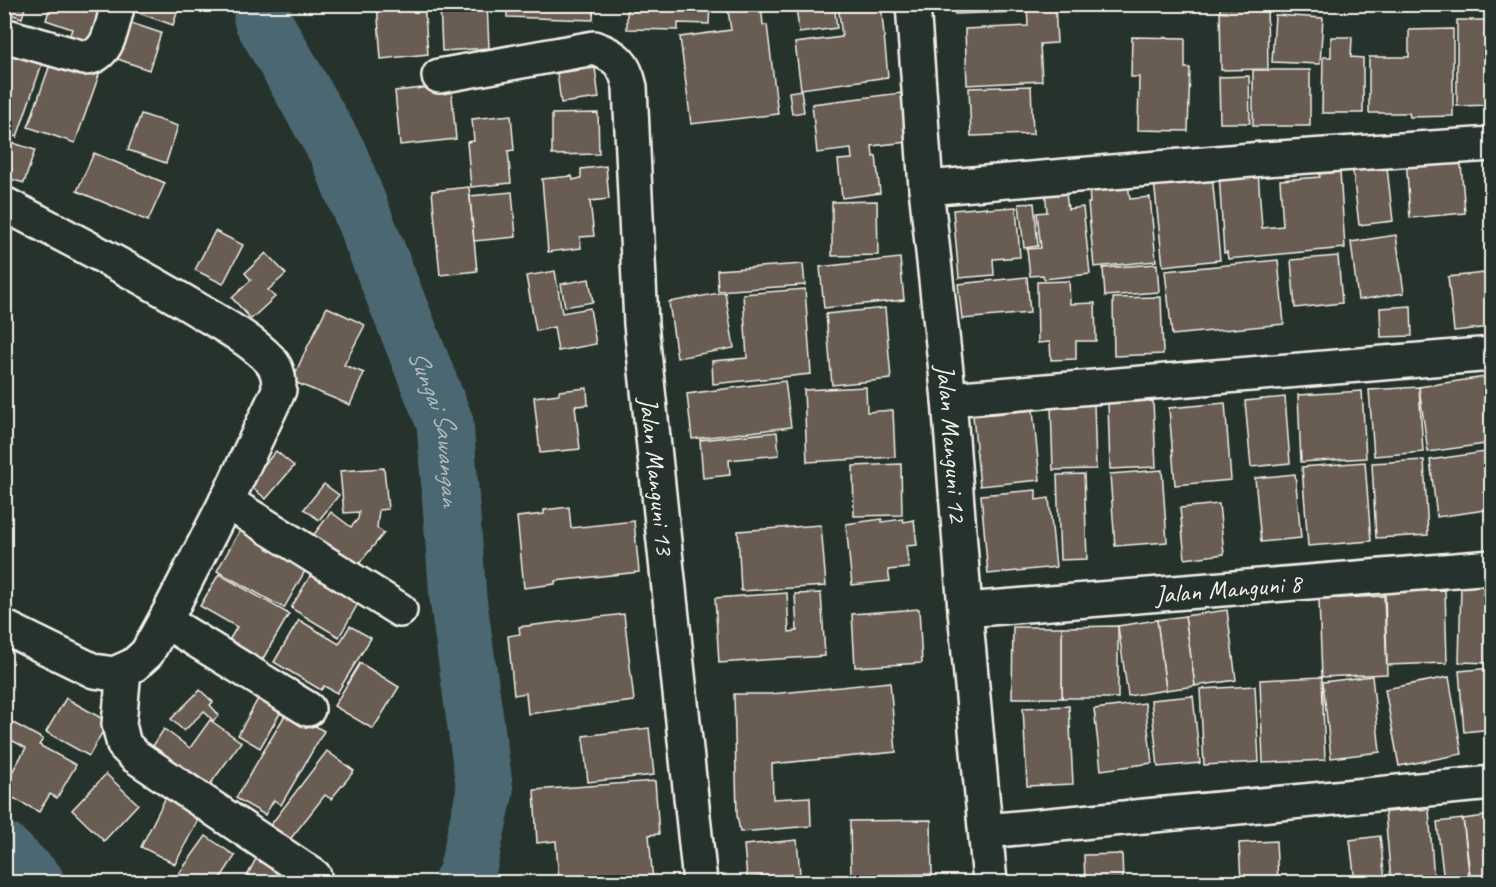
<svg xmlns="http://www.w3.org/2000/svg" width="1496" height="887" viewBox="0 0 1496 887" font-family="Caveat,sans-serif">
  <rect width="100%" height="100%" fill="#26332d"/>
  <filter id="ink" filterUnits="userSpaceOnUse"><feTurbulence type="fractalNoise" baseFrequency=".0167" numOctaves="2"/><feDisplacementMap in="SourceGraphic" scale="12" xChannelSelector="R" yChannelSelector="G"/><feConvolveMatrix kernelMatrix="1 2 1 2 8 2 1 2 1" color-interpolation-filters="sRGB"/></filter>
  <g filter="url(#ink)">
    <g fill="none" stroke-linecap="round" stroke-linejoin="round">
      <g stroke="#4c6772" stroke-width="57">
        <path id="s1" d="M 263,4 L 262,19 L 338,153 L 445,423 L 458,598 L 485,791 L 466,877 L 462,882"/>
        <polyline points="4,851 36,882"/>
      </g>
    </g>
    <g fill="#675b53" stroke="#f4f1e8" stroke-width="1.5">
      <polygon points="4,4 26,4 22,18 4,12"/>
      <polygon points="51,4 86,4 103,11 88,53 66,46 72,29 46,20"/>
      <polygon points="139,4 180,4 173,25 136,12"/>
      <polygon points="377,4 424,4 428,54 381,59"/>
      <polygon points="440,4 487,4 489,48 442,51"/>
      <polygon points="507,4 594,4 593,20 507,17"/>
      <polygon points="627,4 710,4 709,24 678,23 678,30 627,29"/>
      <polygon points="727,4 761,4 763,25 767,25 778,114 691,124 680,37 731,30"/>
      <polygon points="834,4 837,28 799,33 796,5"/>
      <polygon points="838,4 881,4 888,77 801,89 795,43 842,37"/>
      <polygon points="955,4 1015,4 1015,12 955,14"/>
      <polygon points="1027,4 1055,4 1057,43 1040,44 1042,81 967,85 965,29 1028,26"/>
      <polygon points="1220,4 1267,4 1268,69 1221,70"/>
      <polygon points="1275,15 1323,18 1320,64 1272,62"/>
      <polygon points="1457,20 1492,20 1492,105 1457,106"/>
      <polygon points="125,21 161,33 149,70 112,57"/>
      <polygon points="1453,29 1453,116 1410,117 1409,113 1369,113 1369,57 1409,57 1409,30"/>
      <polygon points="1132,37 1185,38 1185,68 1190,68 1188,131 1138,130 1139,77 1131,77"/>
      <polygon points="1331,37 1352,37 1351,57 1363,58 1363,113 1322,113 1323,57 1331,57"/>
      <polygon points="4,44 44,58 17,137 4,133"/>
      <polygon points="52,59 99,75 75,143 28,127"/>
      <polygon points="595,68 599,98 561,103 557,73"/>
      <rect x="1253" y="70" width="57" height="56"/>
      <polygon points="1249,76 1250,123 1220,123 1219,77"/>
      <polygon points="451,85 456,139 400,145 395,91"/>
      <polygon points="1031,86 1033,134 971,136 969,88"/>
      <polygon points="801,90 804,112 792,114 789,92"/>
      <polygon points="901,93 907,142 872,146 873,157 876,156 880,193 842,198 838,160 852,159 851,149 817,153 812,104"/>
      <polygon points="598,113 599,154 552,155 552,114"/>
      <polygon points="141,114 178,126 166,163 128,150"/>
      <polygon points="511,115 514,150 508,151 511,183 471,187 467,142 474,141 472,119"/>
      <polygon points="4,140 35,150 24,183 4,177"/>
      <polygon points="1460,152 1465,213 1410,218 1406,156"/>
      <polygon points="94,153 165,183 148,221 77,191"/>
      <polygon points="1386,159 1393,221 1359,225 1352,164"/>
      <polygon points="606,166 609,199 590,201 594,236 580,237 581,248 548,252 542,179 572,176 573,180 581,178 581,169"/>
      <polygon points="1258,172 1262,228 1283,226 1280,180 1320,177 1319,174 1340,172 1345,248 1228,259 1227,252 1224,253 1219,174"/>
      <polygon points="1212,175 1220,260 1163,266 1154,181"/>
      <polygon points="1128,184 1130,199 1150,197 1156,261 1094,267 1088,203 1090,203 1089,187"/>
      <polygon points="1065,186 1068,209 1083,207 1090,274 1044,279 1043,275 1030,276 1027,249 1041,248 1037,213 1047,212 1045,188"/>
      <polygon points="469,187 477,271 440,275 432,191"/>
      <polygon points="512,192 516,237 474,241 470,196"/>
      <polygon points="877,201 878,255 832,256 832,202"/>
      <polygon points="1034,203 1038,246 1024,248 1019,204"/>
      <polygon points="987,207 987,209 1016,207 1020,257 993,259 994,275 959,278 953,210"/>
      <polygon points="215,231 243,245 223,284 195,270"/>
      <polygon points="1396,235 1404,293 1358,300 1351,242"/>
      <polygon points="266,253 286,274 268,290 275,297 251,319 232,298 251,280 245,273"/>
      <polygon points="1338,256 1342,303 1295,308 1291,260"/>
      <polygon points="900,258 904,300 824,308 820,267"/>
      <polygon points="1278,260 1284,324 1172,335 1165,271"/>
      <polygon points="803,264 805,285 718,291 717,270"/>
      <polygon points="1157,264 1159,292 1105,296 1103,268"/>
      <polygon points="555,271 562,313 590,308 596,344 558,351 554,327 536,331 526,276"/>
      <polygon points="1484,273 1490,327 1454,331 1448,277"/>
      <polygon points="1027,277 1030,313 962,319 958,284"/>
      <polygon points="589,279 593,302 565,307 561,284"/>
      <polygon points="1069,281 1070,304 1095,303 1096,341 1076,341 1076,359 1051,360 1050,342 1038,343 1037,282"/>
      <polygon points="805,289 811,374 713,384 712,361 747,358 743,294"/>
      <polygon points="725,292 734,348 677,358 669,302"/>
      <polygon points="1161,297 1163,354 1114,356 1113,298"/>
      <polygon points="1411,306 1412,336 1381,337 1380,308"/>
      <polygon points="327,307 365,325 344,365 364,373 350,405 292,381 303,356"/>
      <polygon points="885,308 891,379 832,385 826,314"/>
      <polygon points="1484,377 1492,431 1492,443 1428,452 1419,387"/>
      <polygon points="785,381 791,427 692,439 687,394"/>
      <polygon points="866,387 867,412 893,410 895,457 807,462 804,390"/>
      <polygon points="1419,387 1423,452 1374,456 1369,390"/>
      <polygon points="587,388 588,405 575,406 580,449 540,453 534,397 559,394 559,391"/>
      <polygon points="1362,391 1366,458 1301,462 1298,395"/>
      <polygon points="1285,397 1290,463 1251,467 1245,401"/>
      <polygon points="1153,401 1156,467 1110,469 1108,403"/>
      <polygon points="1225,403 1231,480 1175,485 1169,408"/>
      <polygon points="1094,404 1096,469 1053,470 1051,405"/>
      <polygon points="1033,410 1040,480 980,486 973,416"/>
      <polygon points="777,432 779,455 729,460 730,475 703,478 700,440"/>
      <polygon points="276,451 294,466 266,499 248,484"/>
      <polygon points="1492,451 1492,509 1437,517 1430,460"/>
      <polygon points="1424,460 1428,535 1376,538 1372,463"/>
      <polygon points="1365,462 1371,541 1308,546 1302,467"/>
      <polygon points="901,464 902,515 854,516 853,466"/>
      <polygon points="384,468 388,509 379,510 377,528 384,533 357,566 312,537 331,512 351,527 358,519 359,512 344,513 340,471"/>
      <polygon points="1162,470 1167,542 1115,546 1110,474"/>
      <polygon points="1084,474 1087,559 1060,560 1057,475"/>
      <polygon points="1295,474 1301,538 1261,542 1255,478"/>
      <polygon points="324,484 339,495 319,520 304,509"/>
      <polygon points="1036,490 1036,500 1049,498 1056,567 988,574 981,495"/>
      <polygon points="1219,504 1224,554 1185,559 1180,508"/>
      <polygon points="569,507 571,528 634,521 639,572 555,581 555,584 524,588 517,517 544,514 544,510"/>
      <polygon points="882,519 882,522 903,519 904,522 914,520 917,545 906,546 909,568 888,570 890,581 852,585 846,524"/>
      <polygon points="243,525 310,562 284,608 217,571"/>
      <polygon points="821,525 826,586 741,591 738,531"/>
      <polygon points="316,566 364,593 339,637 291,608"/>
      <polygon points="219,574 289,614 261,662 228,642 237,627 200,606"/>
      <polygon points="1461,585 1492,586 1492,663 1459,662"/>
      <polygon points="1445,590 1447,663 1387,665 1385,592"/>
      <polygon points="787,593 789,632 797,631 795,594 821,593 825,656 719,663 715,598"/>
      <polygon points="1384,596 1387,674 1322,677 1319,599"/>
      <polygon points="919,609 922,663 855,667 852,614"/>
      <polygon points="1227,610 1236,680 1195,686 1185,616"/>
      <polygon points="624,614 634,701 528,714 526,693 514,695 508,636 520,634 519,627"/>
      <polygon points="1185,616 1195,686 1166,690 1157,620"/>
      <polygon points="299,620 339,644 350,626 371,638 337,693 324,686 321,690 274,662"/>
      <polygon points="1157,620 1166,690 1128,696 1118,626"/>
      <polygon points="1118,626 1118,698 1062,698 1062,627"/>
      <polygon points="1013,627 1062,627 1062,698 1012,698"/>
      <polygon points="360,663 399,687 373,729 334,706"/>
      <polygon points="1492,668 1492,729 1464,732 1459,671"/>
      <polygon points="1372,676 1380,752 1331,758 1323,682"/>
      <polygon points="1322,677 1325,760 1263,763 1260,680"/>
      <polygon points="1449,677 1462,754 1399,766 1385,689"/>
      <polygon points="890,682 896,752 772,764 773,799 810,797 811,826 740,832 737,815 734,694 771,694"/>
      <polygon points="1255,686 1259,762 1204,765 1200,689"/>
      <polygon points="200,690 213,702 210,705 219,715 213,721 204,711 184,731 171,719"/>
      <polygon points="263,690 286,703 260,748 238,735"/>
      <polygon points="1193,696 1200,763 1158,767 1151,700"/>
      <polygon points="66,698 108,722 89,756 46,732"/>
      <polygon points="1145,703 1152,763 1101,770 1094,709"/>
      <polygon points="1069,706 1073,784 1027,786 1023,708"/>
      <polygon points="288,710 324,731 281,805 274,800 265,815 236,798"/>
      <polygon points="4,718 43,739 39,745 76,765 57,798 50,794 39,812 4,793 4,786 26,748 4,736"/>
      <polygon points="210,720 241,742 206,790 151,749 164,729 190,748"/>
      <polygon points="649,728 654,775 588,782 583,736"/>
      <polygon points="327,751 354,771 331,799 325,795 288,842 269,827"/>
      <polygon points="106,774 138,804 104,841 72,810"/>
      <polygon points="655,781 659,834 649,835 653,882 559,882 556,841 537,843 534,790"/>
      <polygon points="168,793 203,810 175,864 141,847"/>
      <polygon points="1429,809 1434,882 1391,882 1385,812"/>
      <polygon points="1492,815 1492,882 1471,882 1463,819"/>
      <polygon points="1463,819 1470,882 1444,882 1437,822"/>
      <polygon points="931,820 932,874 851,876 850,821"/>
      <polygon points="206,836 235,856 218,882 173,882"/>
      <polygon points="1380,836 1385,882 1355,882 1350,840"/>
      <polygon points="797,840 800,874 747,878 744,845"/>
      <polygon points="1276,841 1278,882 1241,882 1239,843"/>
      <polygon points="261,849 297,882 244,882"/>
      <polygon points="1122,854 1123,882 1085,882 1084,855"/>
      <polygon points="948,878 949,882 909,882"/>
    </g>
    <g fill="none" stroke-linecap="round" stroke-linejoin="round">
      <defs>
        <g id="street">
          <path id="s2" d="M 913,4 L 926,188 L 949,399 L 965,610 L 990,882"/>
          <path d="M 4,35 L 84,58 C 110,57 112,24 118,4"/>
          <path id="s3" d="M 439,76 L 594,48 C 617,56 625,64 630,87 L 641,324 L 700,882"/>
          <polyline points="926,188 1263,159 1492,144"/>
          <path d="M 4,204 C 70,238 135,272 198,310 C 223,325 250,339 270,360 C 278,369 279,378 279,390 L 232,490 L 169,613 L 147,653 L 134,665 L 114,674 L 94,671 L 4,627"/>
          <polyline points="949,399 1492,354"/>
          <polyline points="226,501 400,610"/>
          <path id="s4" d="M 965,610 L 1492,567"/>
          <polyline points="165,621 308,709"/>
          <polyline points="124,670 119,724 124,745 135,756 314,876"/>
          <polyline points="986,831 1492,783"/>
        </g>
      </defs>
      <use href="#street" stroke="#f4f1e8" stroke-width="38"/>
      <use href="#street" stroke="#26332d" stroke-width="33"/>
    </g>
  </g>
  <g text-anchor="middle" stroke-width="4.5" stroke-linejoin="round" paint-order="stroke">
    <g font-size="26" fill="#f4f1e8" stroke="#26332d">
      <text dy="9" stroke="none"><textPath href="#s2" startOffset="441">Jalan Manguni 12</textPath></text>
      <text dy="9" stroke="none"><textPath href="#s3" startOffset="604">Jalan Manguni 13</textPath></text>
      <text dy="9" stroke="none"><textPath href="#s4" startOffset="264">Jalan Manguni 8</textPath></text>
    </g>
    <g font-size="27" font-style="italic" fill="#b1bab9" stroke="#26332d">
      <text dy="9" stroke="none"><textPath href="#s1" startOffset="462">Sungai Sawangan</textPath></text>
    </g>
  </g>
  <rect width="1496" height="887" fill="none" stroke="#26332d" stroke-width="24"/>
  <rect x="12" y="12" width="1472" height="863" fill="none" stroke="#f4f1e8" stroke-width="2" filter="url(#ink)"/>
</svg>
